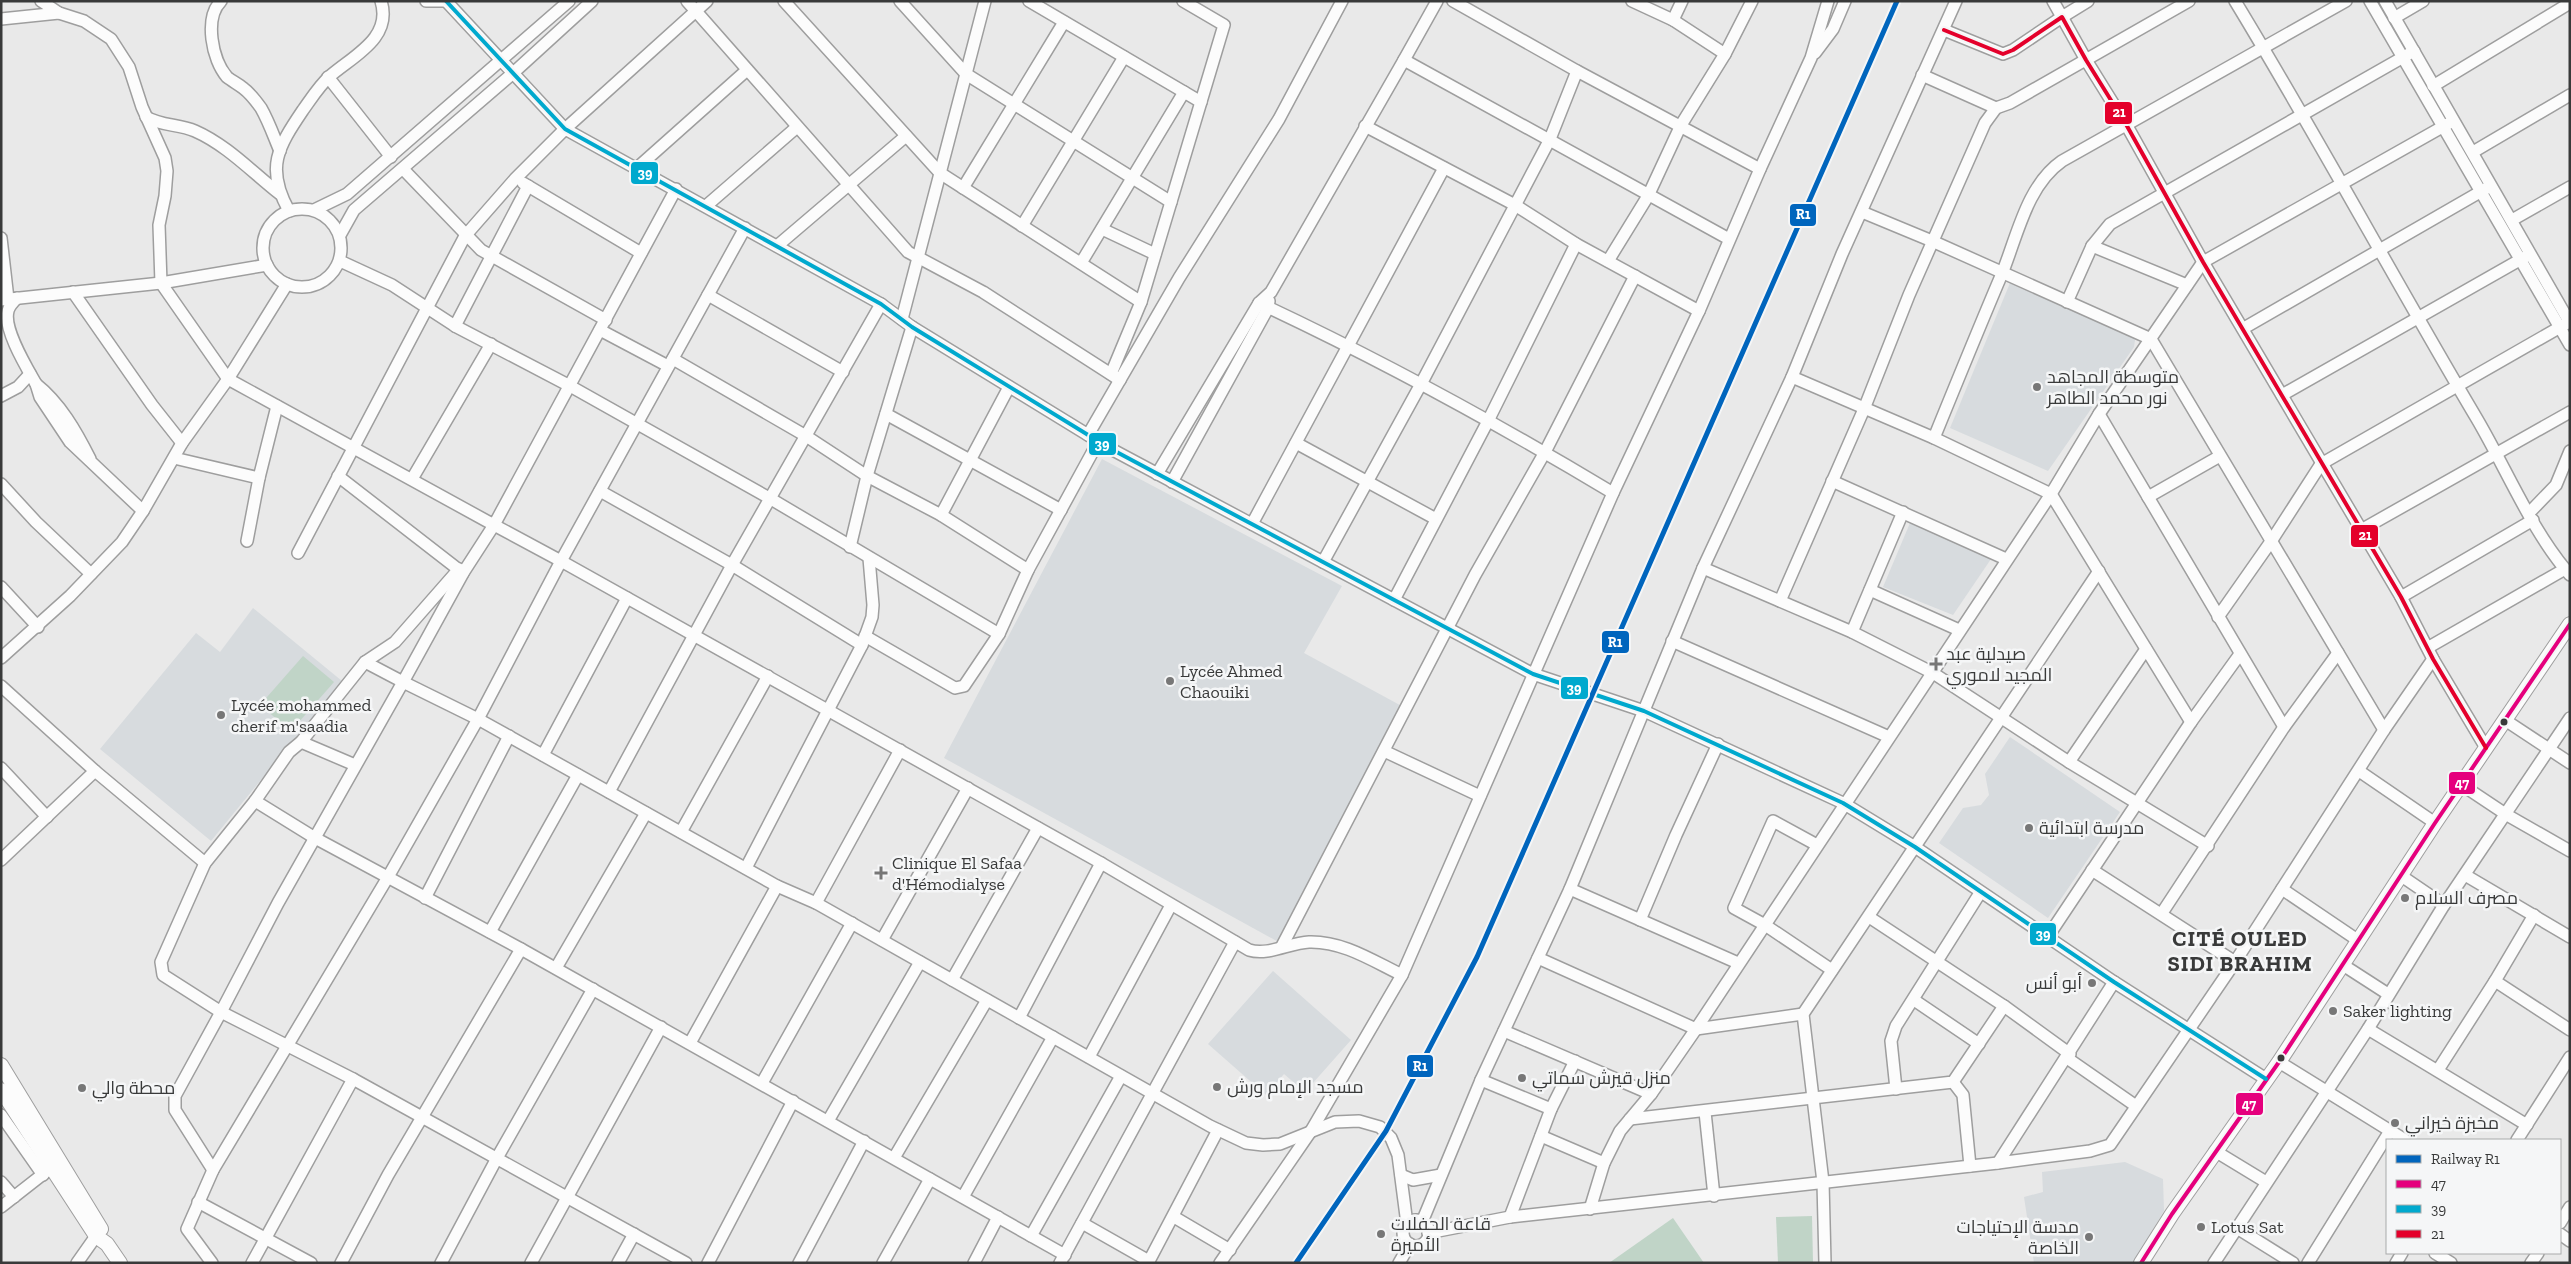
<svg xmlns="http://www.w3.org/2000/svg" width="2571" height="1264" viewBox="0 0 2571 1264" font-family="'Zilla Slab',Cairo,serif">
  <rect width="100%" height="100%" fill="#e9e9e9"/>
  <g fill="#d7dbde">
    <polygon points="2010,283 2133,336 2135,340 2134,347 2048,471 1950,428"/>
    <polygon points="1102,459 1342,586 1304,653 1409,710 1284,945 944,758"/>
    <polygon points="1910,523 1991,559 1953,615 1883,587"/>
    <polygon points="253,608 342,681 211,841 100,749 196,633 220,652"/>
    <polygon points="2010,737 2120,812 2048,918 1939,843 1963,808 1981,805 1989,795 1985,774"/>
    <polygon points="1273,971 1351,1040 1305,1092 1284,1074 1266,1095 1208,1044"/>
    <polygon points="2125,1162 2163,1179 2164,1211 2133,1263 2034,1263 2024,1197 2043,1192 2042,1172"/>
  </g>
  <g fill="#c0d4c7">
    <polygon points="303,656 334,682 291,731 260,705"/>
    <polygon points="1812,1216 1813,1263 1778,1263 1776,1217"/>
    <polygon points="1673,1218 1704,1263 1609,1263"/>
  </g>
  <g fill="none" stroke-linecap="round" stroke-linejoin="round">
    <defs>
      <g id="minor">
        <polyline points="41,1 59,13 84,21 111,39 129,67 142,107 165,158 167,171 165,196 159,225 161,283 228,379 494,525 676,189"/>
        <path d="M 221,1 C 204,18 212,60 227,77 C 232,81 238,84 243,88 C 250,93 256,101 261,108 C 269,122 274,137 280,151"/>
        <polyline points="426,1 443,1"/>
        <polyline points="446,1 565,129 881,304 912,327 1111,449 1533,674 1644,711 1843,803 1915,847 2114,982 2266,1079"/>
        <polyline points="687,1 908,252 983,292 1120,380"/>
        <polyline points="784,1 940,173 1141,302"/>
        <polyline points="900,1 966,74 1171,202"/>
        <polyline points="1029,1 1201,102"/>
        <polyline points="1453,1 1577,71 1760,169"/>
        <polyline points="2053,1 2062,17 2088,1"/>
        <path d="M 2235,1 C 2319,139 2395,281 2477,419 C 2507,470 2531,530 2570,575"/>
        <polyline points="2370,1 2570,345"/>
        <polyline points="2385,1 2570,323"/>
        <polyline points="2394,18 2423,1"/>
        <polyline points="1,19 59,13"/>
        <polyline points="1673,20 1682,1"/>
        <polyline points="1944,30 2003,54 2013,50 2062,17 2086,60 2127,126 2203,262 2401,597 2433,659 2486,748"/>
        <polyline points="1815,53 1833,29 1845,1"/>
        <polyline points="1725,54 1752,1"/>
        <polyline points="1404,60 1437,1"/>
        <polyline points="1922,75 1996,108"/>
        <polyline points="328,77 391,157"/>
        <polyline points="2433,86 2570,3"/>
        <path d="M 146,117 C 161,126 179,124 195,131 C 227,145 253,173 280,194"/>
        <polyline points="1365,126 1515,205 1576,244 1699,311"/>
        <polyline points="2473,152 2570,95"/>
        <polyline points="637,168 747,70"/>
        <polyline points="403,169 481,250 606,320"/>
        <polyline points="523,183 641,253"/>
        <polyline points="963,188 1064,22"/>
        <polyline points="706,206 797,127"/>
        <circle cx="302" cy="248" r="39"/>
        <polyline points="314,210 347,194 569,1"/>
        <path d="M 289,211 C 265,168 278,147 303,110 C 311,99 319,86 329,77 C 351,57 393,39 381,1"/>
        <polyline points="1862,212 1932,241 2151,339 2384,730"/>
        <polyline points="2512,220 2570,187"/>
        <polyline points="1022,226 1124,57"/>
        <polyline points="1102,229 1155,254"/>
        <polyline points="340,235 354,210 512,74 592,1"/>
        <polyline points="1,238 8,299"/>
        <polyline points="777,246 906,136"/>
        <polyline points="2092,246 2187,285"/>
        <polyline points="340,261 392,285 455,326 570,386 771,499 999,634"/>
        <polyline points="1608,261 1648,196 1681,125 1725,54 1673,20 1632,1"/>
        <polyline points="1081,263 1184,92"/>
        <polyline points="73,292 152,405 182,443"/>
        <polyline points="708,295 843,372"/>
        <path d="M 17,298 C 13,302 9,306 8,311 C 3,329 27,368 36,384"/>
        <polyline points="1,300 161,283 267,265"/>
        <polyline points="2067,302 2092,246 2110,224 2414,51"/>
        <path d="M 1259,303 C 1381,360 1498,424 1613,493"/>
        <polyline points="902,319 985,1"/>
        <polyline points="455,326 528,186"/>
        <polyline points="2244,328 2487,188"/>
        <polyline points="600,330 668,366"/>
        <polyline points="673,359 806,436 867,476 941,515 1028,570"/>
        <polyline points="1111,374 1141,302 1224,25 1183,1"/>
        <polyline points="1792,377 1934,438 2051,494 2191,722"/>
        <polyline points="2282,395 2525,257"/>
        <polyline points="1,396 18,387 30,374"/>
        <polyline points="886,414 1061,510"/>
        <polyline points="2099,414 2284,727"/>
        <polyline points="1088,435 1179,278 1279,119 1342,1"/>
        <path d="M 1934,438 C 1956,384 1978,330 2001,276 C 2017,238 2026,186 2062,161 L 2346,1"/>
        <polyline points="1296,443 1436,519"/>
        <polyline points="174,458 259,478"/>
        <path d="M 90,459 C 76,431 60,403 36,384 L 40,397 L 70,442 L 143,511"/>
        <polyline points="1157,474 1259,303 1271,292 1404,60 1729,239"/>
        <polyline points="338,476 463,573"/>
        <polyline points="412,479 491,344"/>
        <polyline points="1832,481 2006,559"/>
        <polyline points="1172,482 1268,308 1269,301"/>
        <polyline points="1,484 36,522 91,574"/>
        <polyline points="600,491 732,565 862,645"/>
        <polyline points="2148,497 2220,456"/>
        <polyline points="2529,513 2556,485 2570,451"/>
        <polyline points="941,515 1009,387"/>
        <polyline points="1252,524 1444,168"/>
        <polyline points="2361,530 2570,412"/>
        <polyline points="247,541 259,478 277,406"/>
        <polyline points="850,547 867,476 912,327"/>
        <polyline points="298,553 465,236 515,179 565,129 707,1"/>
        <polyline points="1323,562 1421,384 1550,139 1577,71"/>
        <polyline points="1703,568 1852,632 1933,673 2069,762 2208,846"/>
        <polyline points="1,587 38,627"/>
        <polyline points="1870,590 1959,630"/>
        <polyline points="2401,597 2533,520"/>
        <polyline points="1394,600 1488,421 1576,244"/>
        <polyline points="1780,601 1864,409 1909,295 1985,123 1996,108 2010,103 2189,1"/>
        <polyline points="2218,617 2272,540 2321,464 2569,322"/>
        <polyline points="1852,632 1903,512"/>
        <polyline points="865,636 955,688 964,686 999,634 1028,570 1098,442"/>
        <polyline points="1672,641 1889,737"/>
        <polyline points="2429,647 2565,569"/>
        <polyline points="1,658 70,596 122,542 143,511 182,443 228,379 287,284"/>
        <polyline points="365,662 403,682 463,573 494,525 561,561 745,228"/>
        <polyline points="1,686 95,771"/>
        <polyline points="2505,720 2570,763"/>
        <polyline points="301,742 355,765"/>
        <polyline points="900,750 816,903 1210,1126 1246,1143 1263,1145 1280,1144 1335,1122 1359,1121 1380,1127 1391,1138 1398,1155 1407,1224"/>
        <polyline points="1384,751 1480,796"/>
        <polyline points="543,755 627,598"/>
        <polyline points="2069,762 2146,649"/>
        <polyline points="1,768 47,817"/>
        <polyline points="2359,771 2435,823"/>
        <polyline points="2462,785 2507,815 2570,851"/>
        <polyline points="609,792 732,565 881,304"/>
        <polyline points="255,801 289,752 301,742 365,662 395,642 459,569"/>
        <polyline points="681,832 768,676"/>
        <polyline points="1817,845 1773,821 1734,908 1765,925 1832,970"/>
        <polyline points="1,860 95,771 205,863"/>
        <polyline points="746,868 862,645 872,617 873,605 869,558"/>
        <polyline points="2092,870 2235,962"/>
        <polyline points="2400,875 2444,905"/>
        <polyline points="2465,875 2570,937"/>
        <polyline points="777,886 816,903"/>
        <polyline points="1570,889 1738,963"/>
        <polyline points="2282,889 2359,941"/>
        <polyline points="425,898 509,736"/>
        <polyline points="2162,913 2284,727 2338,653"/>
        <polyline points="2534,915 2495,981 2570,1030"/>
        <polyline points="1869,917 2004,1006 2070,1054"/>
        <polyline points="1640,920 1676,835 1718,744"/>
        <polyline points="490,932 578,775"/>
        <polyline points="2047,938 2191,722 2240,654"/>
        <polyline points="882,940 968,788"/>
        <polyline points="1282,946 1475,575 1545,452 1635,276"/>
        <polyline points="1538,958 1696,1029 1803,1014"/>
        <polyline points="2343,965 2388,994"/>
        <polyline points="556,968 646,813"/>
        <polyline points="952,980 1038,828"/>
        <polyline points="1914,1000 1979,1044"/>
        <polyline points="1019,1018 1101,863"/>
        <polyline points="2368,1029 2527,1125"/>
        <polyline points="1504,1031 1651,1094"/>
        <polyline points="1089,1057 1171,905"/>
        <polyline points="2067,1058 2136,1106"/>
        <polyline points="2279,1062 2405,1140"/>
        <polyline points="2438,1070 2495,981"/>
        <polyline points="1481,1080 1551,1109 1510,1217"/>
        <polyline points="1953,1082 1963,1095 1970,1166"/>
        <polyline points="762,1083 852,923"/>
        <polyline points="1896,1089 1891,1041 1896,1026 1980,893"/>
        <polyline points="1551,1109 1575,1061"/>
        <polyline points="1705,1112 1714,1196"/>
        <polyline points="1,1115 43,1175"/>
        <polyline points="1630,1119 1953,1082 2004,1006"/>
        <polyline points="828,1121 920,962"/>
        <polyline points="1541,1136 1604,1163"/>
        <polyline points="2517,1140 2570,1057"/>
        <polyline points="2215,1151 2266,1182"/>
        <polyline points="894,1158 987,1000"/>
        <polyline points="1998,1163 2114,982"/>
        <polyline points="213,1170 175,1110 175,1096 221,1012 278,903 403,682 478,719 777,886 690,1043"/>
        <polyline points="1401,1175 1413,1180 1441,1175"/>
        <polyline points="1,1182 14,1197"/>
        <polyline points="963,1197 1053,1037"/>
        <polyline points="198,1202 311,1263"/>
        <polyline points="1,1207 47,1171"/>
        <polyline points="1590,1209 1604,1163 1620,1131 1651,1094 1696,1029 2051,494 2099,414 2203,262 2453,121"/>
        <polyline points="1174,1217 1230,1250"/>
        <circle cx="1416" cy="1233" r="13"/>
        <polyline points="1422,1222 1481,1080 1570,889 1703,568 1792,377 1842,254 1956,1"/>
        <polyline points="1082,1223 1149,1261"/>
        <polyline points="2560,1223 2570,1207"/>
        <polyline points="2237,1228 2293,1263"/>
        <polyline points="1428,1233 1510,1217 1998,1163 2090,1151 2110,1145 2235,962 2384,730 2433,659"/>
        <polyline points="2560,1234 2570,1241"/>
        <polyline points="1031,1236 1121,1076"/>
        <polyline points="2435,1253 2451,1263"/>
        <polyline points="77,1263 96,1236"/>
        <path d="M 212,1263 L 187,1229 L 213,1170 L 388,877 L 478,719 L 561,561 L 1101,863 L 1249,950 C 1268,956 1289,943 1309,942 C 1343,941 1373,961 1402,975"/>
        <polyline points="252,1263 353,1079"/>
        <polyline points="341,1263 388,1175 521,949"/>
        <polyline points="441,1263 497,1158 593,989"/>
        <polyline points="531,1263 661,1027"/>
        <polyline points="618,1263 634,1234"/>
        <polyline points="686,1263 353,1079 221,1012 163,975 161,962 205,863 255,801 315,838 521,949 1065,1255"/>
        <polyline points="708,1263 793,1101"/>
        <polyline points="799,1263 864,1141"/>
        <polyline points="883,1263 930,1179"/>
        <polyline points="974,1263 998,1217"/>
        <polyline points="1060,1263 1235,942"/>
        <polyline points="1148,1263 1218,1130"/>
        <polyline points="1220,1263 1311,1131 1402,975 1613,493 1699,311 1760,169 1811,58 1828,1"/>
        <polyline points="1399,1263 1410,1244"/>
        <polyline points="1825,1263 1823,1182 1803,1014 2099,571"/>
        <polyline points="2214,1263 2368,1029 2444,905 2570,718"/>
        <polyline points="2308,1263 2390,1131"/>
        <polyline points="2396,1263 2402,1253"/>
        <polyline points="2531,1263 2538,1253"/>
      </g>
      <g id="major">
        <polyline points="1,1065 101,1229"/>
        <polyline points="1,1090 96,1236 107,1244 120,1263"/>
        <polyline points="2141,1263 2172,1214 2279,1062 2435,823 2570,624"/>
      </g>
    </defs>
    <use href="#minor" stroke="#9e9e9e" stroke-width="14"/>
    <use href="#major" stroke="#9e9e9e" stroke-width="16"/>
    <use href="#minor" stroke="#fcfcfc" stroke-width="11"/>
    <use href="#major" stroke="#fcfcfc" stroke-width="14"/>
    <defs>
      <polyline id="bus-1" points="2141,1263 2172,1214 2279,1062 2435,823 2570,624"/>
      <polyline id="bus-2" points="446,1 565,129 881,304 912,327 1111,449 1533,674 1644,711 1843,803 1915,847 2114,982 2266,1079"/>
      <polyline id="bus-3" points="1944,30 2003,54 2013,50 2062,17 2086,60 2127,126 2203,262 2401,597 2433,659 2486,748"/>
    </defs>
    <use href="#bus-1" stroke="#f5f6f7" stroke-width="8"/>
    <use href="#bus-2" stroke="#f5f6f7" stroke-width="8"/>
    <use href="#bus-3" stroke="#f5f6f7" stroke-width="8"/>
    <use href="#bus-1" stroke="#e5007d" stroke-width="4"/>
    <use href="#bus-2" stroke="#00a9ce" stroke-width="4"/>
    <use href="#bus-3" stroke="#e4002b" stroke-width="4"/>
    <defs>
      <polyline id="rail-1" points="1296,1263 1386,1131 1477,957 1897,1"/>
    </defs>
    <use href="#rail-1" stroke="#f5f6f7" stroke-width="9"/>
    <use href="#rail-1" stroke="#0065bd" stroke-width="5"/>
  </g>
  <g fill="#777" stroke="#f5f6f7" stroke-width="2">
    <circle cx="2037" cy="387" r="5"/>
    <path d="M1933.5 656.5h5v5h5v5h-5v5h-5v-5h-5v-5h5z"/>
    <circle cx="1170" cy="681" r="5"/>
    <circle cx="221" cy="715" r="5"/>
    <circle cx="2029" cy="828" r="5"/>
    <path d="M878.5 865.5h5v5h5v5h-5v5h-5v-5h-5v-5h5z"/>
    <circle cx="2405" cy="898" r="5"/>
    <circle cx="2092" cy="983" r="5"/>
    <circle cx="2333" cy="1011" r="5"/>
    <circle cx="1522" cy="1078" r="5"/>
    <circle cx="1217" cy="1087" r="5"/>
    <circle cx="82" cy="1088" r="5"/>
    <circle cx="2395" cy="1123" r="5"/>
    <circle cx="2201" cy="1227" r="5"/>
    <circle cx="1381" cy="1234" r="5"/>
    <circle cx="2089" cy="1237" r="5"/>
  </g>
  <g fill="#393a3a" stroke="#f5f6f7" stroke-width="2">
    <circle cx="2504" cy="722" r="4.5"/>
    <circle cx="2281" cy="1058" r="4.5"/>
  </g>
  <g text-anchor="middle" stroke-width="5" stroke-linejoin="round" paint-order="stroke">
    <g font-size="18" fill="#393a3a" stroke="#f5f6f7" text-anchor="start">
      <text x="2047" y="383">متوسطة المجاهد<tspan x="2047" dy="21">نور محمد الطاهر</tspan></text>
      <text x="1946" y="660">صيدلية عبد<tspan x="1946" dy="21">المجيد لاموري</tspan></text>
      <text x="1180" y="677">Lycée Ahmed<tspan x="1180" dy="21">Chaouiki</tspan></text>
      <text x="231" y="711">Lycée mohammed<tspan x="231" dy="21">cherif m'saadia</tspan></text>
      <text x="2039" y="834">مدرسة ابتدائية</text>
      <text x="892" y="869">Clinique El Safaa<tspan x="892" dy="21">d'Hémodialyse</tspan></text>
      <text x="2415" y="904">مصرف السلام</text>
      <text x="2082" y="989" text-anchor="end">أبو أنس</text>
      <text x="2343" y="1017">Saker lighting</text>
      <text x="1532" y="1084">منزل قيرش سماتي</text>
      <text x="1227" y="1093">مسجد الإمام ورش</text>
      <text x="92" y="1094">محطة والي</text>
      <text x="2405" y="1129">مخبزة خيراني</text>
      <text x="1391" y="1230">قاعة الحفلات<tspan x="1391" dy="21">الأميرة</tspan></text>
      <text x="2079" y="1233" text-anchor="end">مدسة الإحتياجات<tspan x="2079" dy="21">الخاصة</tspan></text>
      <text x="2211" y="1233">Lotus Sat</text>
    </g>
    <g font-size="22" font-weight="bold" letter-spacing="1" fill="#393a3a" stroke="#f5f6f7">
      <text x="2240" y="946">CITÉ OULED<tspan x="2240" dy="25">SIDI BRAHIM</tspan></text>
    </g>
  </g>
  <g stroke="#f5f6f7" stroke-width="2">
    <rect x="2104" y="101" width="29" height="24" rx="5" fill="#e4002b"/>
    <rect x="630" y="161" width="29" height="24" rx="5" fill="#00a9ce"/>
    <rect x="1789" y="203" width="28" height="24" rx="5" fill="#0065bd"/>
    <rect x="1088" y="432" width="29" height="24" rx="5" fill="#00a9ce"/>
    <rect x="2350" y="524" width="29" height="24" rx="5" fill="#e4002b"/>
    <rect x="1601" y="630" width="29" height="24" rx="5" fill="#0065bd"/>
    <rect x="1560" y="676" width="29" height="24" rx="5" fill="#00a9ce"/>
    <rect x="2448" y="771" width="28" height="24" rx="5" fill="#e5007d"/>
    <rect x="2029" y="922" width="28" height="24" rx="5" fill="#00a9ce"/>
    <rect x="1406" y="1054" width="28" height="24" rx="5" fill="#0065bd"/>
    <rect x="2235" y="1092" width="29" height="24" rx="5" fill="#e5007d"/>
  </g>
  <g font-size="14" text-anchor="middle" font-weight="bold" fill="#fff">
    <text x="2119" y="117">21</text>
    <text x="645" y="178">39</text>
    <text x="1803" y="219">R1</text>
    <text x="1102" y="449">39</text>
    <text x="2365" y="540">21</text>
    <text x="1615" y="647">R1</text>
    <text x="1574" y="693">39</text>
    <text x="2462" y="788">47</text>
    <text x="2043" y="939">39</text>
    <text x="1420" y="1071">R1</text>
    <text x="2249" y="1109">47</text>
  </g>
  <rect width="2571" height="1264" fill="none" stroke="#393a3a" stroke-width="5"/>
  <rect x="2386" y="1139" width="175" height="115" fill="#f5f6f7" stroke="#aaabab"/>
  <rect x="2396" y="1155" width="25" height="8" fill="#0065bd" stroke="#aaabab"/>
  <text x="2431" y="1164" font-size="15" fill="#393a3a">Railway R1</text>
  <rect x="2396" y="1180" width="25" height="8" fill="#e5007d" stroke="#aaabab"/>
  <text x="2431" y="1189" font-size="15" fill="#393a3a">47</text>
  <rect x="2396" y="1205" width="25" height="8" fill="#00a9ce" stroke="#aaabab"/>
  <text x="2431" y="1214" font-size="15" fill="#393a3a">39</text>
  <rect x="2396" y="1230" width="25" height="8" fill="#e4002b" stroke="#aaabab"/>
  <text x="2431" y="1239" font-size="15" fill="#393a3a">21</text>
</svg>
